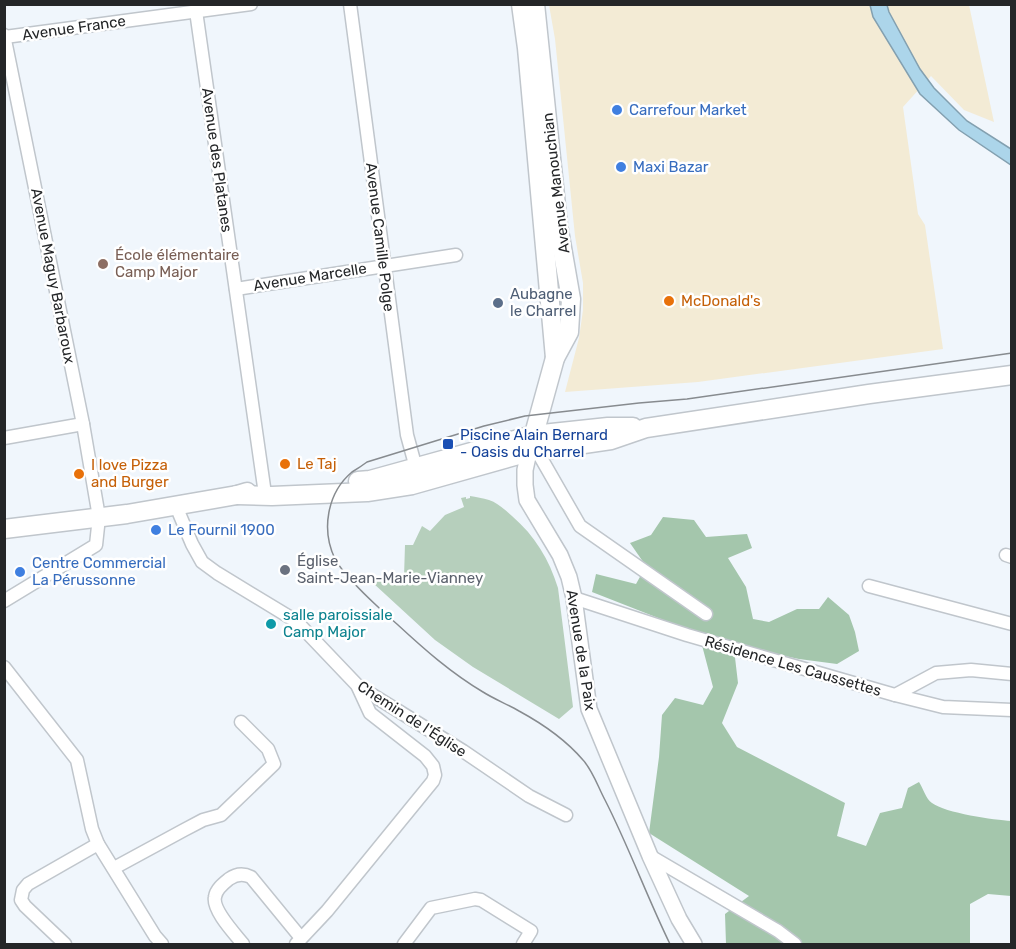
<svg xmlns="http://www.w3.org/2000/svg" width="1016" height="949" viewBox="0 0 1016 949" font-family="Rubik,sans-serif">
  <rect width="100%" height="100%" fill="#f0f6fc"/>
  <polygon fill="#f3ebd5" points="549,5 969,5 994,122 964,110 931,76 903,107 918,214 925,225 943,349 698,382 565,392 579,338 583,310 583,283 575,236 555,39"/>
  <path fill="#b6cfbc" d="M 470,496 C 476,497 483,498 489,500 C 498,503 505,510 512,516 C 535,536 549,559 558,588 L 573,707 L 559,719 L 473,667 L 435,640 L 373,583 L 373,577 L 404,577 L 405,545 L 413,545 L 422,526 L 430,531 L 445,515 L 464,507 L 461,498 L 466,497 L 466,499 L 470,498 Z"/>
  <path fill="#a4c6ac" d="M 663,517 L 694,520 L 706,537 L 747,534 L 752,548 L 728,558 L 746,587 L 753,619 L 769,622 L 797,609 L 819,609 L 828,597 L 849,615 L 855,632 L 859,651 L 837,664 L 799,659 L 761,651 L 734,649 L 738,683 L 722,723 L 737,747 L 845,803 L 837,836 L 866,846 L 880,813 L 902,808 L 908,788 L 919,782 C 923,788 926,799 932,803 C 945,813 995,820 1011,821 L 1011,896 L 988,894 L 970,904 L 970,944 L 726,944 L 725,914 L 749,896 L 649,833 L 659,757 L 662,715 L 675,698 L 703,705 L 713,687 L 699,634 L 592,592 L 596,574 L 636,584 L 646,566 L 630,543 L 651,535 Z"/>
  <polygon fill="#acd5ea" stroke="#83a0b0" stroke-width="1.5" points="870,5 887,5 889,12 920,69 934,88 967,121 1011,149 1011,165 959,130 920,94 873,17"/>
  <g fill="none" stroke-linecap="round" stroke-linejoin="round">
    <defs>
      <g id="minor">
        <polyline points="350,4 407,435 416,468"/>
        <polyline points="196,11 264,487"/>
        <polyline points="4,35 83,424 99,517 96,545 4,601"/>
        <polyline points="5,37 251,4"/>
        <polyline points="236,289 456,255"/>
        <polyline points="4,438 83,424"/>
        <polyline points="537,451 580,526 706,614"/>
        <polyline points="176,506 192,544 202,562 217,573 296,621 358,686 463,751 529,796 566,815"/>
        <polyline points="1006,555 1012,557"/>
        <polyline points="869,586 1012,624"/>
        <polyline points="574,598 687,635 895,695 936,673 971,670 1012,674"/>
        <polyline points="4,667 77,760 92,829 98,844 155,936 162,944"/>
        <polyline points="895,695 943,707 1012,710"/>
        <polyline points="650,856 778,931 795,944"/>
        <polyline points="114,868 184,830 203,820 221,815 274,764 268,749 241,722"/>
        <polyline points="65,944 25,906 21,900 23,890 28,884 98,844"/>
        <path d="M 243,944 C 235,934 212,910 215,897 C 216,889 224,883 229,879 C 236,874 243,873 251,877 L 301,938"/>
        <polyline points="296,944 327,911 433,781 435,775 433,766 425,756 370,713 358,687"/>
        <polyline points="404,944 431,908 475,899 481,900 531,931 523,944"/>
      </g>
      <polyline id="tertiary" points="529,452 525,470 525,485 527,500 560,555 569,577 574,598 589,709 650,856 679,919 694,944"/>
      <g id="secondary">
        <polyline points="521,4 527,48 555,358"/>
        <polyline points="531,445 555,358 569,332 571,299 558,225 535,4"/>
        <polyline points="358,481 370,480 533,435 608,427 633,427"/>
        <polyline points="237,495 272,496 367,492 412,485 529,452 611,440 646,428 869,394 1012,375"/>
        <polyline points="4,529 127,514 237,495 247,492"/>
      </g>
    </defs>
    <use href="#minor" stroke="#c0c6cc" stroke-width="15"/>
    <use href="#tertiary" stroke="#c0c6cc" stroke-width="18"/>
    <use href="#secondary" stroke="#c0c6cc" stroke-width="21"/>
    <use href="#minor" stroke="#fff" stroke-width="12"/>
    <use href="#tertiary" stroke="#fff" stroke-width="15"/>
    <use href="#secondary" stroke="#fff" stroke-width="18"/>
    <path stroke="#878b8f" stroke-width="1.5" d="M 670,944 C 647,897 629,847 605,800 C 598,787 593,771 583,760 C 565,739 543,724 519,711 C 507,704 494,699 483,692 C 451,673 424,649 398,625 C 380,609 346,579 335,559 C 321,530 327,493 352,472 C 357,469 363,465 367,462 L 484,426 L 525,416 L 639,403 L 687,399 L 1012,353"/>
  </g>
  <g fill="#3f7fe0" stroke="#fff" stroke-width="2">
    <circle cx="617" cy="110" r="6"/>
    <circle cx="621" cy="167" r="6"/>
    <circle cx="156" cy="530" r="6"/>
    <circle cx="20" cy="572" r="6"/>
  </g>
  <circle fill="#8d6e63" stroke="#fff" stroke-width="2" cx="103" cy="264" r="6"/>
  <g fill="#e8710a" stroke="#fff" stroke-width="2">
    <circle cx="669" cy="301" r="6"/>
    <circle cx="285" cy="464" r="6"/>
    <circle cx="79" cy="474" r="6"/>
  </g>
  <circle fill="#5c6f8a" stroke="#fff" stroke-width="2" cx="498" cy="303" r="6"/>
  <rect fill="#1a4fb4" stroke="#fff" stroke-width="2" x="442" y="438" width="12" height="12" rx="3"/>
  <circle fill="#6b7280" stroke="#fff" stroke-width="2" cx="285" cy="570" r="6"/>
  <circle fill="#0f9aa8" stroke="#fff" stroke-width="2" cx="271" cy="624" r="6"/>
  <g text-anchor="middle" stroke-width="5" stroke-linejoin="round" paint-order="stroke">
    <g font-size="15" fill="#242628" stroke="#fff">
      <text transform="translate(74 28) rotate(-8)" y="5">Avenue France</text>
      <text transform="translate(217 160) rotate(82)" y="5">Avenue des Platanes</text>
      <text transform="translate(556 183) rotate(-97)" y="5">Avenue Manouchian</text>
      <text transform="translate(380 237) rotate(83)" y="5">Avenue Camille Polge</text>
      <text transform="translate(53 276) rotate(79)" y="5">Avenue Maguy Barbaroux</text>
      <text transform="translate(310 277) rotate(-9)" y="5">Avenue Marcelle</text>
      <text transform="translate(581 650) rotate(81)" y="5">Avenue de la Paix</text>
      <text transform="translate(793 666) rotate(16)" y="5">Résidence Les Caussettes</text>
      <text transform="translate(412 719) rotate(33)" y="5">Chemin de l'Église</text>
    </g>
    <g font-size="15" fill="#366cbe" stroke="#fff" text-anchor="start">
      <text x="629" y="115">Carrefour Market</text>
      <text x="633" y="172">Maxi Bazar</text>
      <text x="168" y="535">Le Fournil 1900</text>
      <text x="32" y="568">Centre Commercial<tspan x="32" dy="17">La Pérussonne</tspan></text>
    </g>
    <g font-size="15" fill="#785e54" stroke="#fff" text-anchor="start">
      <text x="115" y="260">École élémentaire<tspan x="115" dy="17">Camp Major</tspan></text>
    </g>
    <g font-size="15" fill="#4e5e75" stroke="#fff" text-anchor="start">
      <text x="510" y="299">Aubagne<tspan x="510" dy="17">le Charrel</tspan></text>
    </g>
    <g font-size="15" fill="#c56008" stroke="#fff" text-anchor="start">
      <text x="681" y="306">McDonald's</text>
      <text x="297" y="469">Le Taj</text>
      <text x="91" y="470">I love Pizza<tspan x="91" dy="17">and Burger</tspan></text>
    </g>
    <g font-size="15" fill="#164399" stroke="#fff" text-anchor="start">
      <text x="460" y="440">Piscine Alain Bernard<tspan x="460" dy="17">- Oasis du Charrel</tspan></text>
    </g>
    <g font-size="15" fill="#5b616d" stroke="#fff" text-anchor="start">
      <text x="297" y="566">Église<tspan x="297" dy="17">Saint-Jean-Marie-Vianney</tspan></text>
    </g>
    <g font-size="15" fill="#0d838f" stroke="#fff" text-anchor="start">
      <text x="283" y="620">salle paroissiale<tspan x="283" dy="17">Camp Major</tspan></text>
    </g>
  </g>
  <rect width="1016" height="949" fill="none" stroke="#242628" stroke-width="12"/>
</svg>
